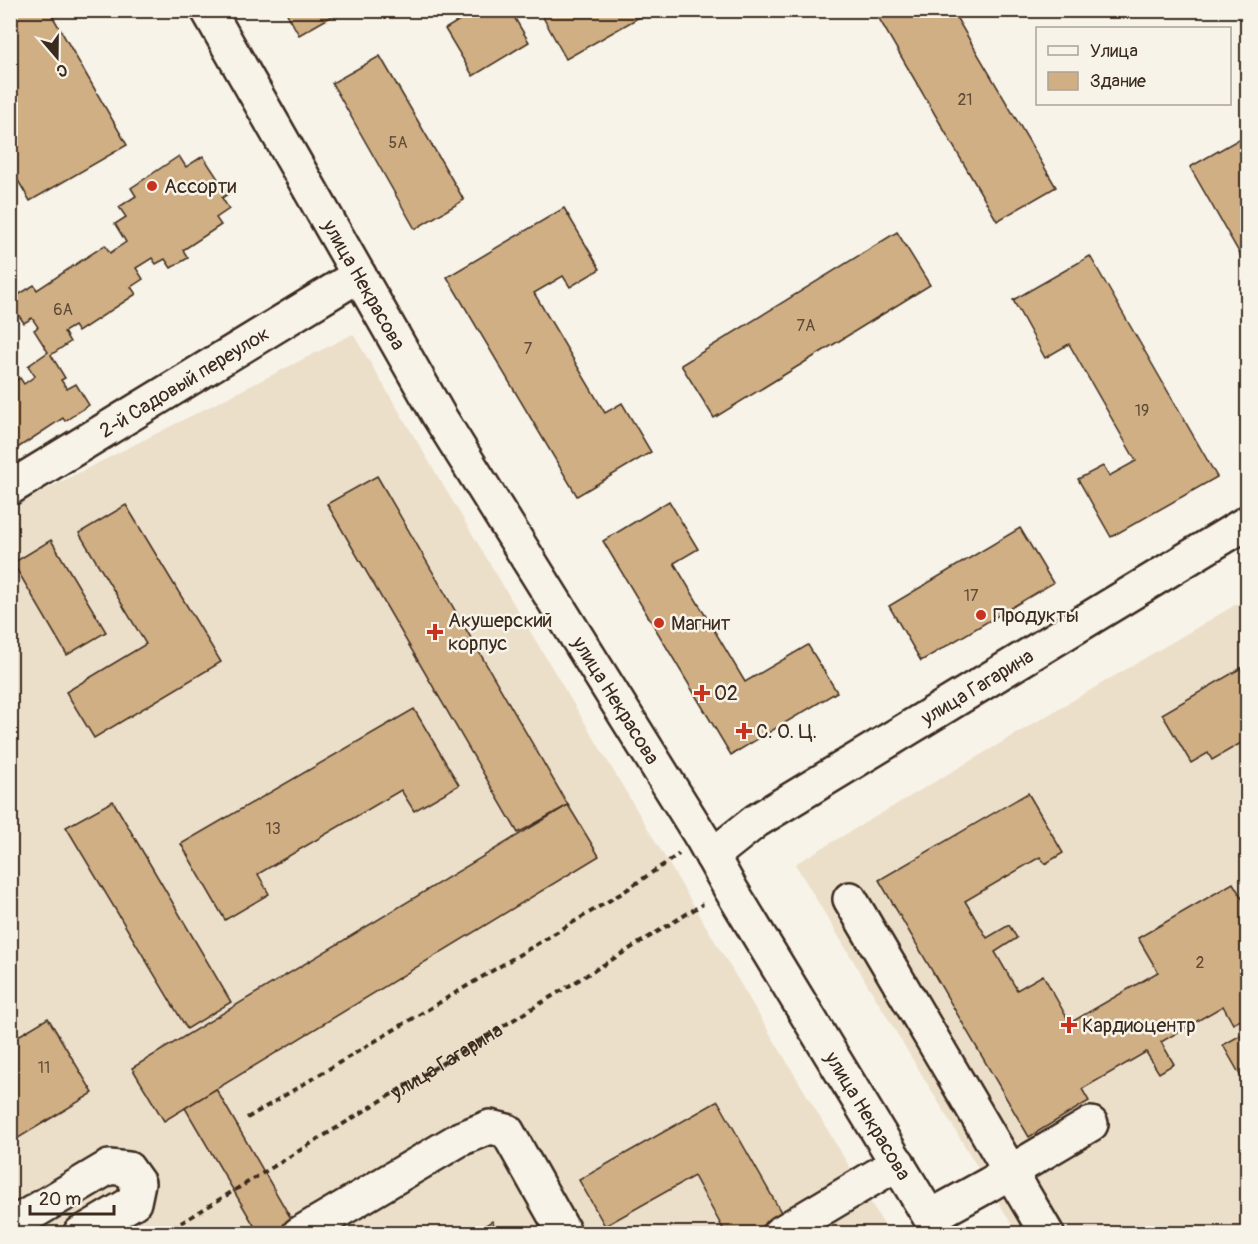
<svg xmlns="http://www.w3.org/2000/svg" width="1258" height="1244" viewBox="0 0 1258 1244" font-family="Pangolin,sans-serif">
  <rect width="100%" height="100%" fill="#f7f3e8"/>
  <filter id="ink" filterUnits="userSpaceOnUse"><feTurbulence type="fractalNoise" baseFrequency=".0167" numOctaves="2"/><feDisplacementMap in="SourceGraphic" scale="12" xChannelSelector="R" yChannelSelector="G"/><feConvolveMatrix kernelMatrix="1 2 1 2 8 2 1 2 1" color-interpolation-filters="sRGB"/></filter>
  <g filter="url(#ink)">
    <g fill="#ecdfca">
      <polygon points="353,334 889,1233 11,1234 11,507"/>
      <polygon points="1247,598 1247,1233 1017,1233 795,864"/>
    </g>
    <g fill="#d1af84" stroke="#3b2a1e" stroke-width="1.5">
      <polygon points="10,10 49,10 127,145 30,201 10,167"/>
      <polygon points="285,10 343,10 299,35"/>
      <polygon points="476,10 510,10 529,42 473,76 445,29"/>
      <polygon points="539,10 652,10 566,59"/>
      <polygon points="874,10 952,10 1056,187 997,221"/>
      <polygon points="380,56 464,200 415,229 332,83"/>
      <polygon points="1248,134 1248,268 1190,167"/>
      <polygon points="179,156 186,167 203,156 228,194 222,198 229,209 216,218 221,225 183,250 188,258 171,268 165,259 156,264 152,258 136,268 143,279 131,287 136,294 78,332 74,326 64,332 70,342 51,355 65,378 61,380 67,389 76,384 89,405 65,421 63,418 10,453 10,384 20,378 24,384 35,376 28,366 48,352 34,330 38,327 32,318 24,323 10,303 10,300 34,285 37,290 105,245 110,253 126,242 115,224 126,217 119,207 136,196 131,188"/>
      <polygon points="564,208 600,269 570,287 563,276 534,293 605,413 622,403 651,452 577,496 447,277"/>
      <polygon points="897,232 930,285 714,418 681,365"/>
      <polygon points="1090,256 1217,477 1111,537 1078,479 1103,466 1109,476 1136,461 1069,344 1045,358 1013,300"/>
      <polygon points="377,476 568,805 518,833 327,504"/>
      <polygon points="669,501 698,549 674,563 745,682 808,645 837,692 731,755 603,541"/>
      <polygon points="126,505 221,662 94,738 66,692 146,644 79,533"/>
      <polygon points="1020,528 1053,583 921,661 889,606"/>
      <polygon points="51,540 106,632 67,655 13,563"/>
      <polygon points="1248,664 1248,739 1212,760 1208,753 1191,763 1162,714"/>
      <polygon points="414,709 459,785 414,811 401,790 258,874 269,894 225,920 181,844"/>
      <polygon points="1028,793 1063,853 1045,864 1040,857 965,901 987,938 1009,925 1017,938 995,952 1017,990 1043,975 1070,1023 1158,972 1138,938 1233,883 1248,908 1248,1016 1233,1024 1223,1006 1161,1042 1174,1064 1159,1073 1146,1052 1082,1089 1089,1101 1029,1137 879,880"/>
      <polygon points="113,801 231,1002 187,1029 66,827"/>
      <polygon points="568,805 599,856 164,1121 132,1068"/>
      <polygon points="48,1018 93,1093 10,1143 10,1041"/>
      <polygon points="1248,1031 1248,1089 1223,1045"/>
      <polygon points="216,1089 300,1234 259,1234 185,1108"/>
      <polygon points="718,1101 782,1214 748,1234 726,1234 694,1176 605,1226 579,1180"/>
      <polygon points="492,1221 499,1234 471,1234"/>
    </g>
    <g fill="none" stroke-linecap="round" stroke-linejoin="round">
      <defs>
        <g id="minor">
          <path id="s2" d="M 208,10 L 439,416 L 702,838 L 730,888 L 940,1234"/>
          <path id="s3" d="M 10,488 L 359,275"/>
          <path id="s4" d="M 712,856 L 756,821 L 1248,522"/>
          <polyline points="850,899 1047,1234"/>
          <polyline points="930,1217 988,1185 1091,1124"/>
          <polyline points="10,1226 109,1167 128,1169 138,1183 134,1202 80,1234"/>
          <polyline points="299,1234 460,1139 490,1127 507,1131 565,1234"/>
          <polyline points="779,1234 898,1163"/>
        </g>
      </defs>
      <use href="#minor" stroke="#3b2a1e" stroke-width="38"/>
      <g stroke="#3b2a1e" stroke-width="4" stroke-dasharray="6 4.5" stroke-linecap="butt">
        <polyline points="247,1118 622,893 679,854"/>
        <path id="s1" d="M 163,1234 L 703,904"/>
      </g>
      <use href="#minor" stroke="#f7f3e8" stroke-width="33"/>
    </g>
  </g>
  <g fill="#c8321e" stroke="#f7f3e8" stroke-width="2">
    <circle cx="152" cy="186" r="6"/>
    <circle cx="981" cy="615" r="6"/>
    <circle cx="659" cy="623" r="6"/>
    <path d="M432 623h6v6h6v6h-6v6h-6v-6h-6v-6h6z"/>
    <path d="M699 684h6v6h6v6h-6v6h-6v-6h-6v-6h6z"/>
    <path d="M741 722h6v6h6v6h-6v6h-6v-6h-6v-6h6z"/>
    <path d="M1066 1016h6v6h6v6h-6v6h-6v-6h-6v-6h6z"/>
  </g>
  <g text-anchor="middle" stroke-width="5" stroke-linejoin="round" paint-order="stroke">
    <g font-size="16" fill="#604b38">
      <text x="965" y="105">21</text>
      <text x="398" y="148">5А</text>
      <text x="63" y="315">6А</text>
      <text x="806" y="331">7А</text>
      <text x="528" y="354">7</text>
      <text x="1142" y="416">19</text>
      <text x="971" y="601">17</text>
      <text x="273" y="834">13</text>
      <text x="1200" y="968">2</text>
      <text x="44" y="1073">11</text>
    </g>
    <g font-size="20" fill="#3b2a1e" stroke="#f7f3e8" text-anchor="start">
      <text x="164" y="193">Ассорти</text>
      <text x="993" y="622">Продукты</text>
      <text x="448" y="627">Акушерский<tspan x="448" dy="23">корпус</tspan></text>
      <text x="671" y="630">Магнит</text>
      <text x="714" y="700">O2</text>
      <text x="756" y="738">С. О. Ц.</text>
      <text x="1082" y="1032">Кардиоцентр</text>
    </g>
    <g font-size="20" fill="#3b2a1e" stroke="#f7f3e8">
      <text dy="7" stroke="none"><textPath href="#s2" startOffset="316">улица Некрасова</textPath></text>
      <text dy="7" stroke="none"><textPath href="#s3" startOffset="204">2-й Садовый переулок</textPath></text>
      <text dy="7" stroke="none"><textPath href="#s4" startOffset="315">улица Гагарина</textPath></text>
      <text dy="7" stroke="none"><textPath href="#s2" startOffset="802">улица Некрасова</textPath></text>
      <text dy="7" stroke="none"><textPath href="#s1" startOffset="332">улица Гагарина</textPath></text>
      <text dy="7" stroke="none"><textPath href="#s2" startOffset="1288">улица Некрасова</textPath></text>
    </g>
  </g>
  <rect width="1258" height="1244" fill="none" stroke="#f7f3e8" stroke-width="36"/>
  <rect x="18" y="18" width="1222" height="1208" fill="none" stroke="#3b2a1e" stroke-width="2" filter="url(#ink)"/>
  <rect x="1036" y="27" width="195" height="78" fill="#f7f3e8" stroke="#aca397" stroke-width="1.5"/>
  <rect x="1048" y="46" width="30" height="9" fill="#f7f3e8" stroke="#aca397" stroke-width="1.5"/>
  <text x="1090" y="57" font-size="18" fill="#3b2a1e">Улица</text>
  <rect x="1048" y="72" width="30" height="18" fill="#d1af84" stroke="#aca397" stroke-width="1.5"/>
  <text x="1090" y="87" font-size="18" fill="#3b2a1e">Здание</text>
  <g transform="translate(57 57) rotate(160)" stroke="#f7f3e8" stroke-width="4.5" paint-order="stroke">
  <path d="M0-4.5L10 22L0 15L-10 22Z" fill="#3b2a1e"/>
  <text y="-9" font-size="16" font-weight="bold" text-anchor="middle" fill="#3b2a1e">С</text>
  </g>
  <path d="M30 1205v9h84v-9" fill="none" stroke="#3b2a1e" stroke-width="3"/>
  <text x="39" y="1205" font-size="18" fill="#3b2a1e" stroke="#f7f3e8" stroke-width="4.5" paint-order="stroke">20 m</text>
</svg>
